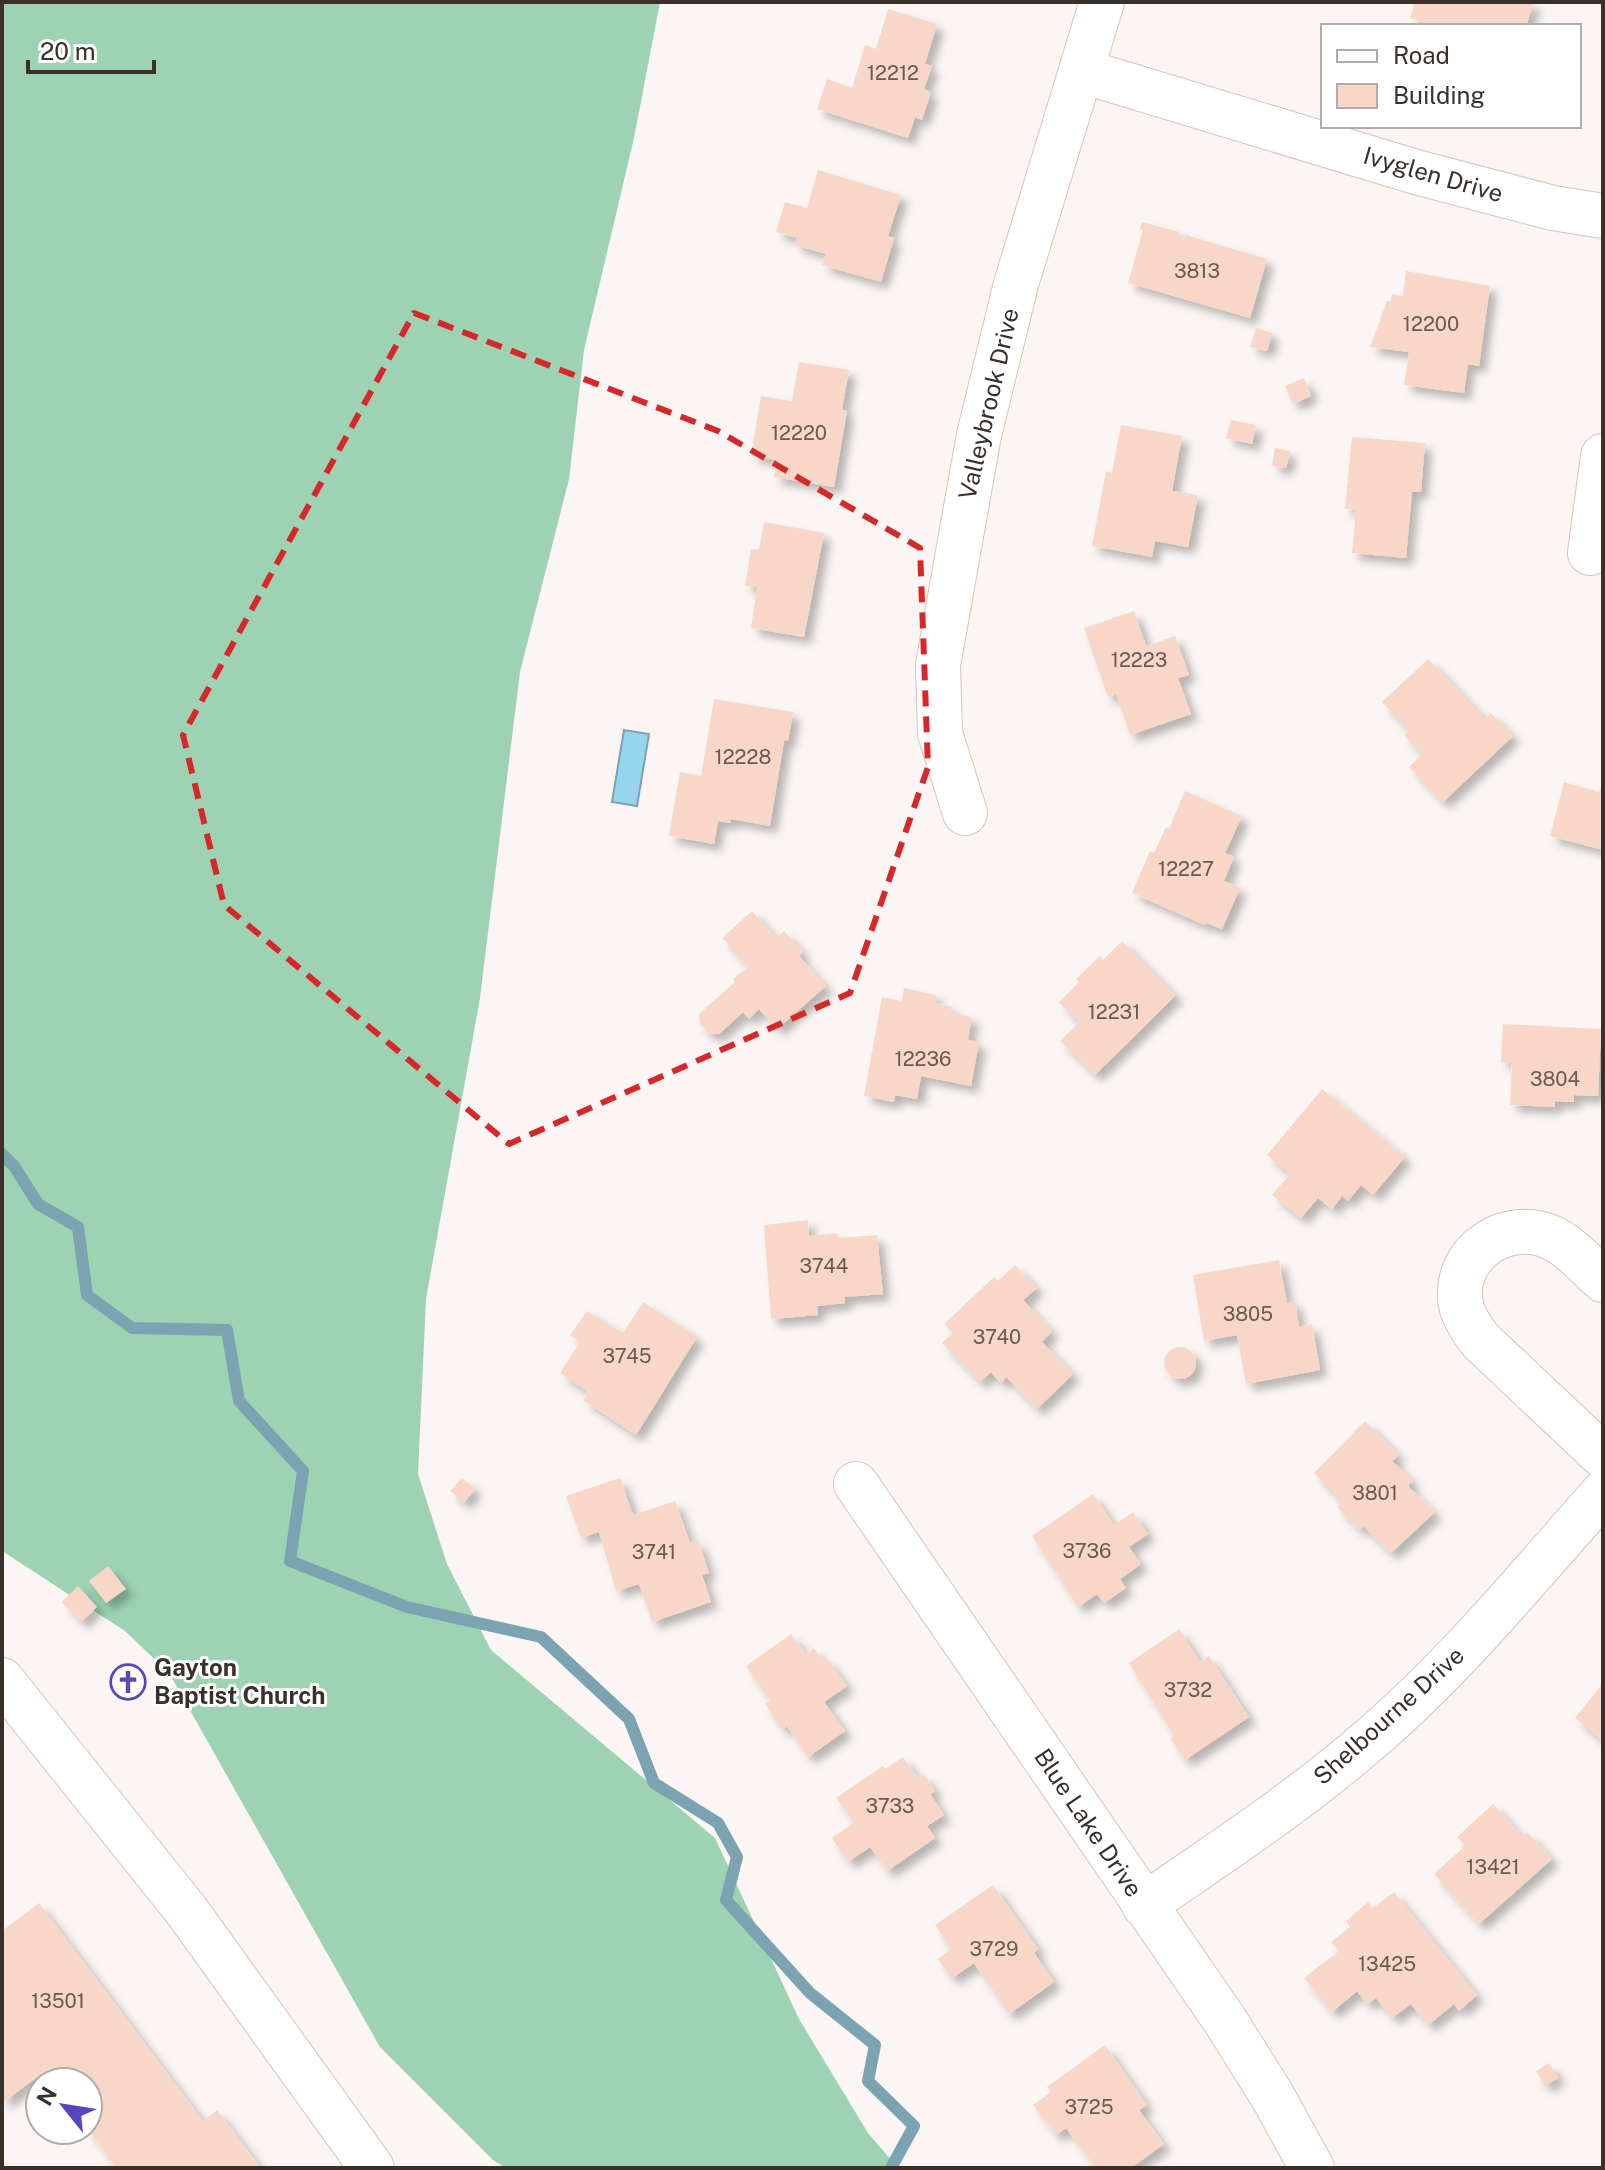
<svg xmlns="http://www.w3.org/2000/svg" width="1605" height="2170" viewBox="0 0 1605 2170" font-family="'Public Sans',sans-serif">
  <defs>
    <filter id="shadow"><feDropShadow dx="7" dy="7" stdDeviation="4" flood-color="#0004"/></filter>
  </defs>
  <rect width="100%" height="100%" fill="#fbf6f3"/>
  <polygon fill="#9dd2b3" points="2,2 660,2 634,138 584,350 569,479 520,672 480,998 426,1299 418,1474 447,1564 491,1650 715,1838 799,2019 868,2133 898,2168 506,2168 493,2160 380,2047 169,1673 125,1631 2,1551"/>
  <polygon fill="#97d4ed" stroke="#7ba3b2" stroke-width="2" points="624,730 649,734 637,806 612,802"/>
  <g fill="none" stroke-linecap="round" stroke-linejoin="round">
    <polyline stroke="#7ba3b2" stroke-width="12" points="2,1154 14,1166 38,1204 78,1227 87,1295 132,1328 227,1330 239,1401 303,1471 290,1561 407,1607 541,1637 629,1719 654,1783 718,1823 737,1857 726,1900 810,1993 875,2045 868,2081 914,2126 891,2168"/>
  </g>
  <g fill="#f8d7c8" filter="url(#shadow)">
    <polygon points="1415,2 1534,2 1526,26 1435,26 1410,18"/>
    <polygon points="888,9 937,24 925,64 932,66 924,89 931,92 922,120 915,117 908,138 817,109 827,79 852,88 865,45 876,49"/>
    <polygon points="818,170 901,195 888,236 894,238 881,282 822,265 826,254 795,245 797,238 776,232 785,202 807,208"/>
    <polygon points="1142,222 1179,232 1177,237 1184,239 1186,235 1267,259 1250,318 1128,283 1143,230 1140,229"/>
    <polygon points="1406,271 1490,286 1479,366 1468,364 1464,393 1404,385 1409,352 1370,347 1387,301 1391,301 1392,294 1403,296"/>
    <polygon points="1256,328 1272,333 1267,351 1250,347"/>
    <polygon points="799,362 849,370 842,410 847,410 834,487 774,477 777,460 751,456 761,396 792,401"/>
    <polygon points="1304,378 1311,396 1293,404 1285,386"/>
    <polygon points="1231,420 1256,425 1252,444 1226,438"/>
    <polygon points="1121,425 1182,436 1172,491 1198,495 1188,547 1155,541 1152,557 1092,546 1106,471 1112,473"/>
    <polygon points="1352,437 1425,443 1421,492 1412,492 1406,558 1352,553 1356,510 1345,509"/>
    <polygon points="1275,448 1290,451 1286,468 1272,466"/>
    <polygon points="764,522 824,533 804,637 751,628 757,587 745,586 751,549 759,550"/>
    <polygon points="1134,611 1146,646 1175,636 1189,675 1178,678 1191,714 1130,735 1116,694 1108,697 1084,628"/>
    <polygon points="1428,659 1485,719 1491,713 1513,736 1443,802 1409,767 1422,754 1404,735 1409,730 1382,702"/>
    <polygon points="714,699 793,712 788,741 784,741 770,826 731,819 730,823 718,821 714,844 669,836 680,772 701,776"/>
    <polygon points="1564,782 1599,792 1600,788 1603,788 1603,850 1550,836"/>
    <polygon points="1185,791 1242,816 1225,853 1234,857 1224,881 1240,888 1222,929 1206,923 1205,925 1132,893 1150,851 1154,853 1166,827 1169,829"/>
    <polygon points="752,911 776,938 784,931 803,952 799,956 826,986 777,1029 759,1009 749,1019 743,1012 719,1034 708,1033 700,1024 699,1014 735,982 733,979 748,967 722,938"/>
    <polygon points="1122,941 1176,995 1095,1075 1060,1041 1079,1022 1059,1002 1079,982 1076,979 1100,956 1103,960"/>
    <polygon points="904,988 936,995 935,1003 952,1007 950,1013 972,1017 968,1040 979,1042 971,1086 921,1076 917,1099 895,1095 894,1102 864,1096 882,997 902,1001"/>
    <polygon points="1503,1024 1601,1029 1598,1096 1574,1095 1574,1102 1555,1101 1555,1107 1510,1105 1512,1063 1501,1062"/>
    <polygon points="1322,1089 1405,1157 1373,1195 1361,1185 1348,1201 1342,1196 1332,1209 1318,1198 1301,1218 1272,1195 1290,1174 1267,1155"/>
    <polygon points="808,1220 809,1236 837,1233 838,1238 877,1235 883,1294 845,1297 845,1303 817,1306 818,1315 771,1319 764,1225"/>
    <polygon points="1279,1260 1287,1303 1295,1301 1299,1327 1312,1324 1320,1370 1246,1384 1237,1335 1204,1341 1193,1275"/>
    <polygon points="1015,1265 1037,1288 1023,1300 1052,1331 1042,1342 1073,1374 1037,1409 1006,1377 1001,1383 991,1372 980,1382 942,1343 953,1333 944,1324 994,1277 998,1281"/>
    <polygon points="643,1302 697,1337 636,1435 583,1400 588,1392 560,1373 580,1342 570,1335 587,1311 623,1333"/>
    <circle cx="1180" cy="1363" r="16"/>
    <polygon points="1365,1421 1399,1455 1392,1461 1413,1481 1408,1486 1435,1512 1391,1553 1363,1526 1360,1530 1337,1507 1342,1501 1314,1473"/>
    <polygon points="462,1478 475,1489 464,1503 450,1491"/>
    <polygon points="620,1478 633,1515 675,1501 690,1543 698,1540 709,1573 702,1575 711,1602 652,1622 639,1584 616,1591 599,1532 581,1538 566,1496"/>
    <polygon points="1093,1494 1114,1525 1133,1512 1148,1534 1129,1547 1141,1564 1120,1579 1126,1588 1104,1603 1097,1594 1078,1607 1032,1536"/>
    <polygon points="108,1566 126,1589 106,1603 89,1581"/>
    <polygon points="78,1586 97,1607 81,1622 62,1602"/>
    <polygon points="1179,1629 1200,1662 1209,1656 1249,1717 1185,1760 1170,1738 1174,1736 1129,1663"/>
    <polygon points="791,1634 806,1654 814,1648 824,1662 828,1660 847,1686 824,1702 845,1731 808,1757 787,1726 782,1729 765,1704 770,1700 746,1666"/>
    <polygon points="1603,1683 1603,1741 1575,1718"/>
    <polygon points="903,1757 918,1778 923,1774 935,1791 930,1794 944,1815 927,1826 935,1838 887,1871 870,1847 848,1862 832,1838 854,1823 836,1798 883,1766 885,1769"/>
    <polygon points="1493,1804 1522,1836 1527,1832 1552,1859 1479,1924 1434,1874 1465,1846 1457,1837"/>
    <polygon points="993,1885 1038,1949 1034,1953 1054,1982 1009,2014 974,1963 952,1978 938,1959 951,1949 935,1925"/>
    <polygon points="1394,1892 1477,1995 1459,2011 1454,2004 1428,2025 1411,2004 1392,2018 1376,1998 1367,2004 1357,1991 1332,2012 1304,1978 1339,1951 1331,1942 1350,1927 1346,1921 1368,1902 1373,1908"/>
    <polygon points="39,1903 203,2121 217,2110 261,2168 117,2168 88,2130 88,2082 52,2082 44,2072 2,2103 2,1931"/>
    <polygon points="1105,2045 1147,2105 1139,2110 1164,2144 1131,2168 1096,2168 1066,2128 1056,2135 1033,2105 1051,2092 1047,2087"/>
    <polygon points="1549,2063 1558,2078 1545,2086 1536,2071"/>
  </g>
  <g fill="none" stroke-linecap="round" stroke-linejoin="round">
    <defs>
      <g id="minor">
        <polyline points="1082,71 1416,172 1553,208 1603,216"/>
        <polyline points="1590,553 1603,456"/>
        <polyline points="965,813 940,733 938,665 979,435 1016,284 1102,2"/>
        <path d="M 1603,1280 C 1586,1265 1567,1242 1545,1235 C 1499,1220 1449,1259 1462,1309 C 1466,1321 1473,1331 1481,1341 L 1603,1456"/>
        <polyline points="856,1484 1226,2022 1273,2097 1312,2168"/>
        <polyline points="2,1680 186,1910 372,2168"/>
        <path d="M 1144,1905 C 1223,1851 1302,1799 1374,1736 C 1458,1663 1529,1576 1603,1493"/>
      </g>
    </defs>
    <use href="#minor" stroke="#dbc2b5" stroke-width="46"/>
    <use href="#minor" stroke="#fff" stroke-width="44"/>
  </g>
  <path fill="none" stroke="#d62828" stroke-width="6" stroke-dasharray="16 10" stroke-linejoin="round" d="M 414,313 L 718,431 L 920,548 L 928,767 L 850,993 L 509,1144 L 224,905 L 183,735 Z"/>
  <defs>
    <symbol id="church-ring" viewBox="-11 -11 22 22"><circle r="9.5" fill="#fff" stroke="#5548bf" stroke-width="1.5"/><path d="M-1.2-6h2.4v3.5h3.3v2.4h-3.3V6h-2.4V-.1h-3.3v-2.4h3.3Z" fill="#5548bf"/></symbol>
  </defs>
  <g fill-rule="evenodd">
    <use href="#church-ring" x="108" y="1662" width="40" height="40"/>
  </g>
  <g text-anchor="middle" stroke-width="6" stroke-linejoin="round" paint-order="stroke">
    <g font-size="20" fill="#695a52">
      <text x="893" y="80">12212</text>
      <text x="1197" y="278">3813</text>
      <text x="1431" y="331">12200</text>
      <text x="799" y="440">12220</text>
      <text x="1139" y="667">12223</text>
      <text x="743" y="764">12228</text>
      <text x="1186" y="876">12227</text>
      <text x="1114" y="1019">12231</text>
      <text x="923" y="1066">12236</text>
      <text x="1555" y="1086">3804</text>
      <text x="824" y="1273">3744</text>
      <text x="1248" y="1321">3805</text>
      <text x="997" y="1344">3740</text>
      <text x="627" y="1363">3745</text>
      <text x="1375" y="1500">3801</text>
      <text x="1087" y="1558">3736</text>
      <text x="654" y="1559">3741</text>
      <text x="1188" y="1697">3732</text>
      <text x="890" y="1813">3733</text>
      <text x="1493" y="1874">13421</text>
      <text x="994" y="1956">3729</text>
      <text x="1387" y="1971">13425</text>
      <text x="58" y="2008">13501</text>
      <text x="1089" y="2114">3725</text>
    </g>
    <g font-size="24" fill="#39302a" stroke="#fff">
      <text transform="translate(1433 175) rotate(16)" y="8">Ivyglen Drive</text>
      <text transform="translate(989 404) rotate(-77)" y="8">Valleybrook Drive</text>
      <text transform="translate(1389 1716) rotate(-42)" y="8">Shelbourne Drive</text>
      <text transform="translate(1088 1823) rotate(56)" y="8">Blue Lake Drive</text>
    </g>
    <g font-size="24" font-weight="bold" fill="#39302a" stroke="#fff" text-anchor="start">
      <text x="154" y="1676">Gayton<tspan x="154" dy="28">Baptist Church</tspan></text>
    </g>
  </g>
  <rect width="1605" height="2170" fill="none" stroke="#39302a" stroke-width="8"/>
  <rect x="1321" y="24" width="260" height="104" fill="#ffffff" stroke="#b0acaa" stroke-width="2"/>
  <rect x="1337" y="50" width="40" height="12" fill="#ffffff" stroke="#b0acaa" stroke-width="2"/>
  <text x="1393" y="64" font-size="24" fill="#39302a">Road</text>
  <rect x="1337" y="84" width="40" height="24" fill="#f8d7c8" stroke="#b0acaa" stroke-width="2"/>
  <text x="1393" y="104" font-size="24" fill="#39302a">Building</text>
  <g transform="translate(64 2106) rotate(300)"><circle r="38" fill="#ffffff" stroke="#b0acaa" stroke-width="2"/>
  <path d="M0-6L14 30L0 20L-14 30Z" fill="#5548bf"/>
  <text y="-12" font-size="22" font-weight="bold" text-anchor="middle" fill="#39302a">N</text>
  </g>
  <path d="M28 60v12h126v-12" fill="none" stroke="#39302a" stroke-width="4"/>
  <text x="40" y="60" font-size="24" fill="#39302a" stroke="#ffffff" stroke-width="6" paint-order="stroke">20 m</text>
</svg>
